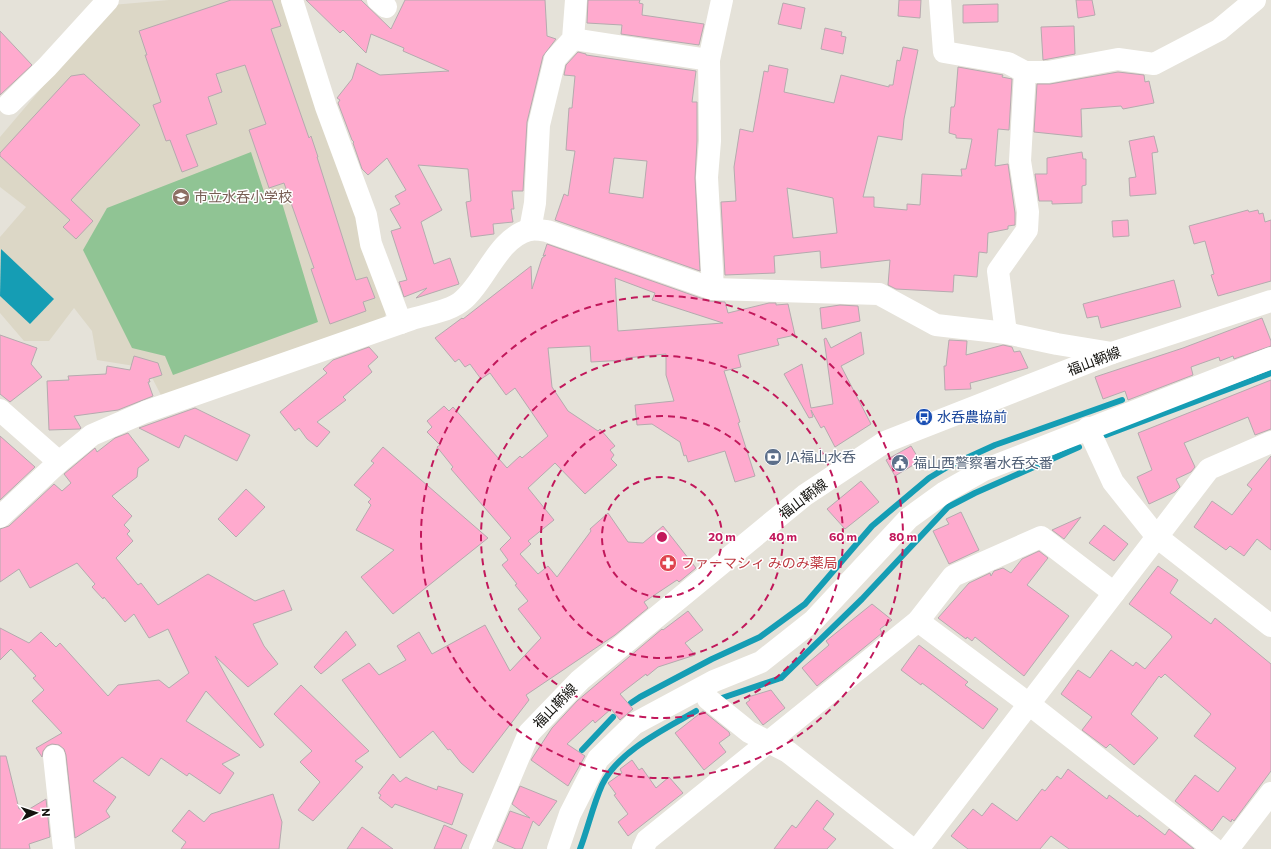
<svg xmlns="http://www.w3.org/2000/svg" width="1271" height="849" viewBox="0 0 1271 849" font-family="Commissioner,'Noto Sans JP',sans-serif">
  <rect width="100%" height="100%" fill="#e5e2d9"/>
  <polygon fill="#dcd7c6" points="169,0 287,0 387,311 384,318 163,399 147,368 97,360 92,331 74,308 49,341 24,341 0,313 0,237 26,207 0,187 0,137 112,5"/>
  <polygon fill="#90c494" points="251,152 266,198 279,193 318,322 173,375 165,356 132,348 83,250 107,208"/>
  <polygon fill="#159db4" points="1,249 54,299 30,324 0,296"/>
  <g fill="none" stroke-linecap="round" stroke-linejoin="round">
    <g stroke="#159db4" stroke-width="6">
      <polyline points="1106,435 1271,373"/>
      <polyline points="719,699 781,678 862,599 948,507 975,493 1079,447"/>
      <polyline points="631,703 640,697 712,659 760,637 805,604 872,526 929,478 949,466 995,445 1122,400"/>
      <polyline points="582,750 613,717"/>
      <path d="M 580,849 C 588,828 593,805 602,785 C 618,751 665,729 696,711"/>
    </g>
  </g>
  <g fill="#ffaace" stroke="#b5aaae" fill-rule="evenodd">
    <polygon points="231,0 272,0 281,26 271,29 309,138 311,136 318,157 317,157 356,280 367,277 375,298 363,302 366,311 330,324 311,269 314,268 284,183 269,188 249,130 266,124 245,65 216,74 222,92 208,97 217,124 186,135 198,166 182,172 170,140 166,141 153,105 161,102 145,55 147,55 139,31"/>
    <polygon points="306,0 361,0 391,29 405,0 545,0 547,36 556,39 543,56 527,122 523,191 512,191 514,209 511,209 513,222 493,224 494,234 471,237 466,202 471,201 468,169 418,165 442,210 421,222 434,264 450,258 459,284 416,298 427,288 404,297 399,282 407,280 391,231 401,228 390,209 400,204 395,196 406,190 387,158 368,175 362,169 353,143 354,142 352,140 338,103 340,100 337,98 352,79 357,63 380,75 449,71 403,51 404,48 371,34 366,53 343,30 340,33"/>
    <polygon points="588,0 640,0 639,3 643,4 642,15 704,24 699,45 621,34 622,25 587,23"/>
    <polygon points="899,0 921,0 920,18 898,16"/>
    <polygon points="1076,0 1092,0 1095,15 1078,18"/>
    <polygon points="783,3 805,8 801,29 778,24"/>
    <polygon points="998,4 998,22 963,23 963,5"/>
    <polygon points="1074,26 1075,54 1043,60 1041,27"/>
    <polygon points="825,28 842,32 841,36 846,37 843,54 821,49"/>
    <polygon points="0,31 32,65 0,95"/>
    <path d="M 903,47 L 918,50 L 904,119 L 902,140 L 878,136 L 863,197 L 874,197 L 874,207 L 907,210 L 907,204 L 920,205 L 922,174 L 962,176 L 961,169 L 966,169 L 972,139 L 956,138 L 956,135 L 949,133 L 951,107 L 954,107 L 955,104 L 958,67 L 1003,75 L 1002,77 L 1012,79 L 1009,130 L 998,129 L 995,166 L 1008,164 L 1015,213 L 1015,225 L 1008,226 L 1008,229 L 988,233 L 987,253 L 979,252 L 977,277 L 954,275 L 953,292 L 896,289 L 888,285 L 890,260 L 821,268 L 820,251 L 774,256 L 775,273 L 725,275 L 721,202 L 736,201 L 734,167 L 740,129 L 753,132 L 764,71 L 768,72 L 769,65 L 788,69 L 784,92 L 834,103 L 841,75 L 889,87 L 889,85 L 893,85 L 897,60 L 900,61 ZM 787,188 L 833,198 L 837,233 L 793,238 Z"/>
    <path d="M 578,52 L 586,54 L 586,55 L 696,71 L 692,102 L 697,102 L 697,141 L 695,178 L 700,271 L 555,220 L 564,194 L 568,196 L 575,151 L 566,150 L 569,108 L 572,108 L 575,76 L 564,75 L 566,65 ZM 614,158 L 647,161 L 643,198 L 609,193 Z"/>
    <polygon points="1118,72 1144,75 1145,82 1149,81 1154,103 1123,109 1121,106 1081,109 1082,137 1034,132 1037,84 1050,84"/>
    <polygon points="84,74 140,125 71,200 93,221 76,239 63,227 70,220 0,156 0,153 71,76"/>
    <polygon points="1154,136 1158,152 1152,153 1156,194 1130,196 1129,178 1136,177 1129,141"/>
    <polygon points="1082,152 1083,159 1086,159 1086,185 1082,186 1082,203 1052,204 1052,201 1039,201 1035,174 1047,174 1047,158"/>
    <polygon points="1248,210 1249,212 1258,210 1259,214 1263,213 1265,222 1271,220 1271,281 1218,296 1211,275 1214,274 1205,241 1194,244 1189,226"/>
    <polygon points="1128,220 1129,236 1113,237 1112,221"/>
    <path d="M 547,244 L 709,301 L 725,302 L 728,313 L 769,303 L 776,303 L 776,305 L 788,304 L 795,335 L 777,339 L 779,345 L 738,355 L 741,367 L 724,371 L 740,422 L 738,423 L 755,476 L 735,482 L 725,451 L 688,462 L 686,455 L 684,456 L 680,442 L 652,424 L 637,425 L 635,405 L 674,401 L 666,375 L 666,354 L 626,358 L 626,360 L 591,362 L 590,346 L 548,348 L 552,387 L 568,411 L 598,431 L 600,429 L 615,446 L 610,450 L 614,455 L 611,459 L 617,465 L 585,494 L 555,463 L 528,488 L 554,520 L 528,541 L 531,544 L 520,554 L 538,574 L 548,566 L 557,577 L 591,531 L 590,529 L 608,513 L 628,542 L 643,543 L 663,526 L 696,568 L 679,582 L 677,580 L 644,602 L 648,608 L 615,635 L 526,695 L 529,700 L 473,773 L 461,763 L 450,749 L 448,750 L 433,731 L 400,758 L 342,680 L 369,663 L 379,675 L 406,660 L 397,646 L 419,632 L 432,654 L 485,625 L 510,671 L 541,638 L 518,609 L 528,601 L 515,585 L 517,584 L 502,565 L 508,560 L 500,549 L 511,538 L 451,469 L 453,467 L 437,447 L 440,445 L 427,432 L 432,427 L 427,421 L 444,406 L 449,411 L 453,407 L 507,468 L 520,456 L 522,458 L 548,436 L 515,388 L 506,395 L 490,373 L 481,379 L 470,364 L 465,367 L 459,359 L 455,362 L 435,338 L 462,318 L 463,319 L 531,266 L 532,289 L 542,258 L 546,255 L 543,256 ZM 615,278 L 655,293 L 652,300 L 723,323 L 618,331 Z"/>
    <polygon points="1174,280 1181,307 1101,328 1098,316 1087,318 1083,304"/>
    <polygon points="840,305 858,306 860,321 822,329 820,308"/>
    <polygon points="1262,318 1271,341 1271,346 1234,359 1233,356 1220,361 1219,357 1191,367 1193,375 1128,400 1125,391 1103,399 1095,377 1183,348"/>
    <polygon points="861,332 864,354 841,366 871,424 835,447 824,426 821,428 811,410 813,417 809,418 784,374 802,364 811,408 833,404 824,339 826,338 831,348"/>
    <polygon points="0,335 37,348 31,364 42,377 10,402 0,394"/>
    <polygon points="949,340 967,341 966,355 1003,345 1012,347 1014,352 1020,351 1028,368 970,383 971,389 945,390 944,366 946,366"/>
    <polygon points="369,347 378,357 368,366 372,372 343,397 346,400 317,422 330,432 317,447 307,439 299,428 295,431 280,412 327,373 323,369 333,360"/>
    <polygon points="134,356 158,363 162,375 149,379 150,382 148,382 153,396 118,410 74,416 81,428 80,429 49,430 47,381 69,380 68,376 106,374 107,366 130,370"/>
    <polygon points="1271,380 1271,429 1255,435 1248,417 1184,443 1195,467 1191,472 1176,479 1180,487 1175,492 1149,504 1137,477 1152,470 1138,433"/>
    <polygon points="195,408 250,435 237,461 185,435 179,448 139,428"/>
    <polygon points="128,433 149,460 138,468 137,477 112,496 132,516 124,525 130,531 127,534 133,541 116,558 138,585 141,583 158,605 208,574 255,601 284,590 292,610 253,624 264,646 278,664 248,687 215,656 264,745 260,748 206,691 186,721 240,755 222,764 234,773 220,794 189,773 187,776 161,758 149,776 122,757 93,781 116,797 106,811 110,817 75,838 66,755 64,749 59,745 52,744 47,746 43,751 42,757 36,748 62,733 32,701 44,690 33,678 36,676 11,649 0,660 0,628 29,643 41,632 56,647 60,643 108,696 118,685 159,680 169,688 189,673 168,629 149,638 134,614 125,622 104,597 103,599 92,587 95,584 77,563 30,588 19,569 0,582 0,529 9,526 54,484 62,491 71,483 64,474 95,448 97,452 115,438"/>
    <polygon points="0,436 35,467 0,500"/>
    <polygon points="911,446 920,461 895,476 886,460"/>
    <polygon points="383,447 488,538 393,614 361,577 394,550 356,530 371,505 368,502 371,499 354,485 374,463 371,461"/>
    <polygon points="1271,456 1271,550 1257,539 1244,556 1230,546 1226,550 1194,527 1212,501 1232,515 1252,489 1247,485"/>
    <polygon points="861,481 879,502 845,529 827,509"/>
    <polygon points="246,489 265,507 236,537 218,519"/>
    <polygon points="961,512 979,550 949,564 933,531 949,524 946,519"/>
    <polygon points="1081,517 1064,539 1052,530"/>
    <polygon points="1104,525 1128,544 1114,561 1089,543"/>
    <polygon points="1039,551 1048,558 1027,585 1069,616 1024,676 975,637 972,641 967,637 966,639 938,618 969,583 990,573 991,576 994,571 1003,568 1011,573 1022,559"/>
    <polygon points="1158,566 1178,580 1170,593 1211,624 1215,618 1271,664 1271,771 1234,821 1232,819 1231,822 1223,816 1212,831 1175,801 1195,775 1218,792 1236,768 1194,736 1211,714 1165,674 1161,678 1159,676 1131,714 1158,738 1134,765 1110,744 1106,748 1082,730 1092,717 1061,694 1078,670 1090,678 1111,650 1133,666 1136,662 1145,669 1172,637 1170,634 1129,604"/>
    <polygon points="872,604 892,620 880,629 882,633 817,686 802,668 829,645 826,641"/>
    <polygon points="688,611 703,630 685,643 695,655 658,667 647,676 646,674 620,694 633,709 620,720 611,709 595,723 593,720 567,744 585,756 568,786 531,760 552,728 577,701 662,629 663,630"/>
    <polygon points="346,631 356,645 321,674 314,667"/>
    <polygon points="919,645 968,682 965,685 998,709 983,729 922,683 921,685 901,670"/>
    <polygon points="301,685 369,751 355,761 363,767 313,821 298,810 320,782 300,762 312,751 274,714"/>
    <polygon points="771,690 785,708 763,725 746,703 750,700 748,697"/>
    <polygon points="703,711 729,732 730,735 719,743 726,752 704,770 675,733"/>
    <polygon points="0,756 6,756 19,809 24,808 26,811 46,799 50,837 29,844 30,849 0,849"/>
    <polygon points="632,760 639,770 642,768 656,788 669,777 683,793 628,836 618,822 628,814 614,795 616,794 608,783 622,773 620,769"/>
    <polygon points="1068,769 1107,799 1109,795 1138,817 1139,815 1165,835 1169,829 1194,849 1069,849 1051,836 1040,849 968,849 951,836 973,809 982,816 992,803 1017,821 1042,789 1045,791 1057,776 1061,779"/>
    <polygon points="393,774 400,782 406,777 411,780 437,790 438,786 463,794 452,825 395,804 392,808 379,798 381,795 378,793"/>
    <polygon points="520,786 557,801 539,826 533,821 522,849 516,849 497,841 510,811 530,818 512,804"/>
    <polygon points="273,794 282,822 279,849 181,849 186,842 172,831 189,810 204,822 211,814"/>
    <polygon points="817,800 834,814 823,829 836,839 827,849 774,849 792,825 796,828"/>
    <polygon points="444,825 467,835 461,849 434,849"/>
    <polygon points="362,827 393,849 347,849"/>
  </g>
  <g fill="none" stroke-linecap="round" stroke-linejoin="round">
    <g stroke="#fff" stroke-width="22">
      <polyline points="292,0 326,107 366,215 371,244 401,323"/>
      <polyline points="378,0 386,7"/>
      <polyline points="940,0 944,52 1008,63 1025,72 1048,72 1118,59 1154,64 1219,30 1255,0"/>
      <polyline points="573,39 709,60"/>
      <polyline points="9,104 47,67 108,0"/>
      <polyline points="530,230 535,203 539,125 555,59 573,39 576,0"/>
      <polyline points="713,289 707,177 710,141 709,60 722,0"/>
      <polyline points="1006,333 998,271 1027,230 1028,212 1020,161 1025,72"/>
      <polyline points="0,410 59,462"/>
      <polyline points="1088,428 1113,482 1157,537 1271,626"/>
      <path d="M 0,517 L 59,462 L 92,435 L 145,412 L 412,319 C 428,314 451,311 463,300 C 485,282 498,238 529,230 C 534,229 541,230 547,231 L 713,289 L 879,294 L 936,325 L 1006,333 L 1057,344 L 1112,353"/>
      <polyline points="918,621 1029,704 1214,849"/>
      <polyline points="708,699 749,732 788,752 912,849"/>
      <polyline points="54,756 64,849"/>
      <polyline points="558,849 570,814 598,759 634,724 714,681 761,662 814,620 909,518 945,492 984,470 1271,358"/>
      <polyline points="643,849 647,840 918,621 953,576 1041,537 1114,593"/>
      <polyline points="918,849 1209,469 1271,442"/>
      <polyline points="1228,849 1271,793"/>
    </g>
    <polyline stroke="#fff" stroke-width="22" points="480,849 529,733 580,680 805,495 885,442 1112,353 1271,301"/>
  </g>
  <g fill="none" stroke="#c2185b" stroke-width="2" stroke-dasharray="7 5">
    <circle cx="662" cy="537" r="60"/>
    <circle cx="662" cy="537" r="121"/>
    <circle cx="662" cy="537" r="181"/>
    <circle cx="662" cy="537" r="241"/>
  </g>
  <defs>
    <symbol id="school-disc" viewBox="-11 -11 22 22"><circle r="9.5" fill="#8d6e63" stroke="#fff"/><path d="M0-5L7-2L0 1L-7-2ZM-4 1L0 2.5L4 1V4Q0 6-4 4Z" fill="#fff"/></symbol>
    <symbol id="bus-disc" viewBox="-11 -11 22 22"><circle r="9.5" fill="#1a4fb4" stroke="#fff"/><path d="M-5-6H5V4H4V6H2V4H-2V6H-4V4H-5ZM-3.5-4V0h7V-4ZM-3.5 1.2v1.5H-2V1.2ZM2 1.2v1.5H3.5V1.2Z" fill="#fff"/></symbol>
    <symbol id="bank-disc" viewBox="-11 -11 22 22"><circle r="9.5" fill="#5c6f8a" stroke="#fff"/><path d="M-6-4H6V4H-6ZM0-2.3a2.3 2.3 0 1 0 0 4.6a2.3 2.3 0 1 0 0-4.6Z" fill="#fff"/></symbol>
    <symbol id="civic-disc" viewBox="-11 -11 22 22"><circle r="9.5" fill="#5c6f8a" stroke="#fff"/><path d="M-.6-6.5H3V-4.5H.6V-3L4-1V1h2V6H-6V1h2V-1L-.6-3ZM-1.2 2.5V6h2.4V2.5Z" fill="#fff"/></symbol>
    <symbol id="pharmacy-disc" viewBox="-11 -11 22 22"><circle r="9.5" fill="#e0444e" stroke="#fff"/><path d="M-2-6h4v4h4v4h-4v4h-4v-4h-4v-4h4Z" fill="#fff"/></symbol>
  </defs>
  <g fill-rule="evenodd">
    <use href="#school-disc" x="171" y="187" width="20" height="20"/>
    <use href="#bus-disc" x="914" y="407" width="20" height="20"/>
    <use href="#bank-disc" x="763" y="447" width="20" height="20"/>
    <use href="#civic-disc" x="890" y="453" width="20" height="20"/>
    <use href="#pharmacy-disc" x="658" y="553" width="20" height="20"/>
  </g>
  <g text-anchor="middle" stroke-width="3" stroke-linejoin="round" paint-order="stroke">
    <g font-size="14" fill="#785e54" stroke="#fff" text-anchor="start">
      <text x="194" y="202">市立水呑小学校</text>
    </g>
    <g font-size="14" fill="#13120e" stroke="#fff">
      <text transform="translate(1094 361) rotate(-21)" y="5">福山鞆線</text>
      <text transform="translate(803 499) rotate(-37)" y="5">福山鞆線</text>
      <text transform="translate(555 706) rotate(-46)" y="5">福山鞆線</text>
    </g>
    <g font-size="14" fill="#164399" stroke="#fff" text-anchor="start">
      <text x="937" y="422">水呑農協前</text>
    </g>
    <g font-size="14" fill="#4e5e75" stroke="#fff" text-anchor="start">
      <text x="786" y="462">JA福山水呑</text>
      <text x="913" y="468">福山西警察署水呑交番</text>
    </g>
    <g font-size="14" fill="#be3a42" stroke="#fff" text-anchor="start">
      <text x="681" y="568">ファーマシィ みのみ薬局</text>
    </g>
  </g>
  <circle cx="662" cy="537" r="6" fill="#c2185b" stroke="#fff" stroke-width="2"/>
  <g font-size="12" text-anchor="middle" font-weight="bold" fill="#c2185b" stroke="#fff" stroke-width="3" stroke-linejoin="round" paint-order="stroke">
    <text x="722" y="541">20 m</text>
    <text x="783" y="541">40 m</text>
    <text x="843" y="541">60 m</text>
    <text x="903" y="541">80 m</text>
  </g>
  <g transform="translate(36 813) rotate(87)" stroke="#ffffff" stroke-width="3" paint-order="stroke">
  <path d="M0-3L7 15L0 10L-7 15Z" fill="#13120e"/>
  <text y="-6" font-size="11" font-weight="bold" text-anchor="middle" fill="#13120e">N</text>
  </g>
</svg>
